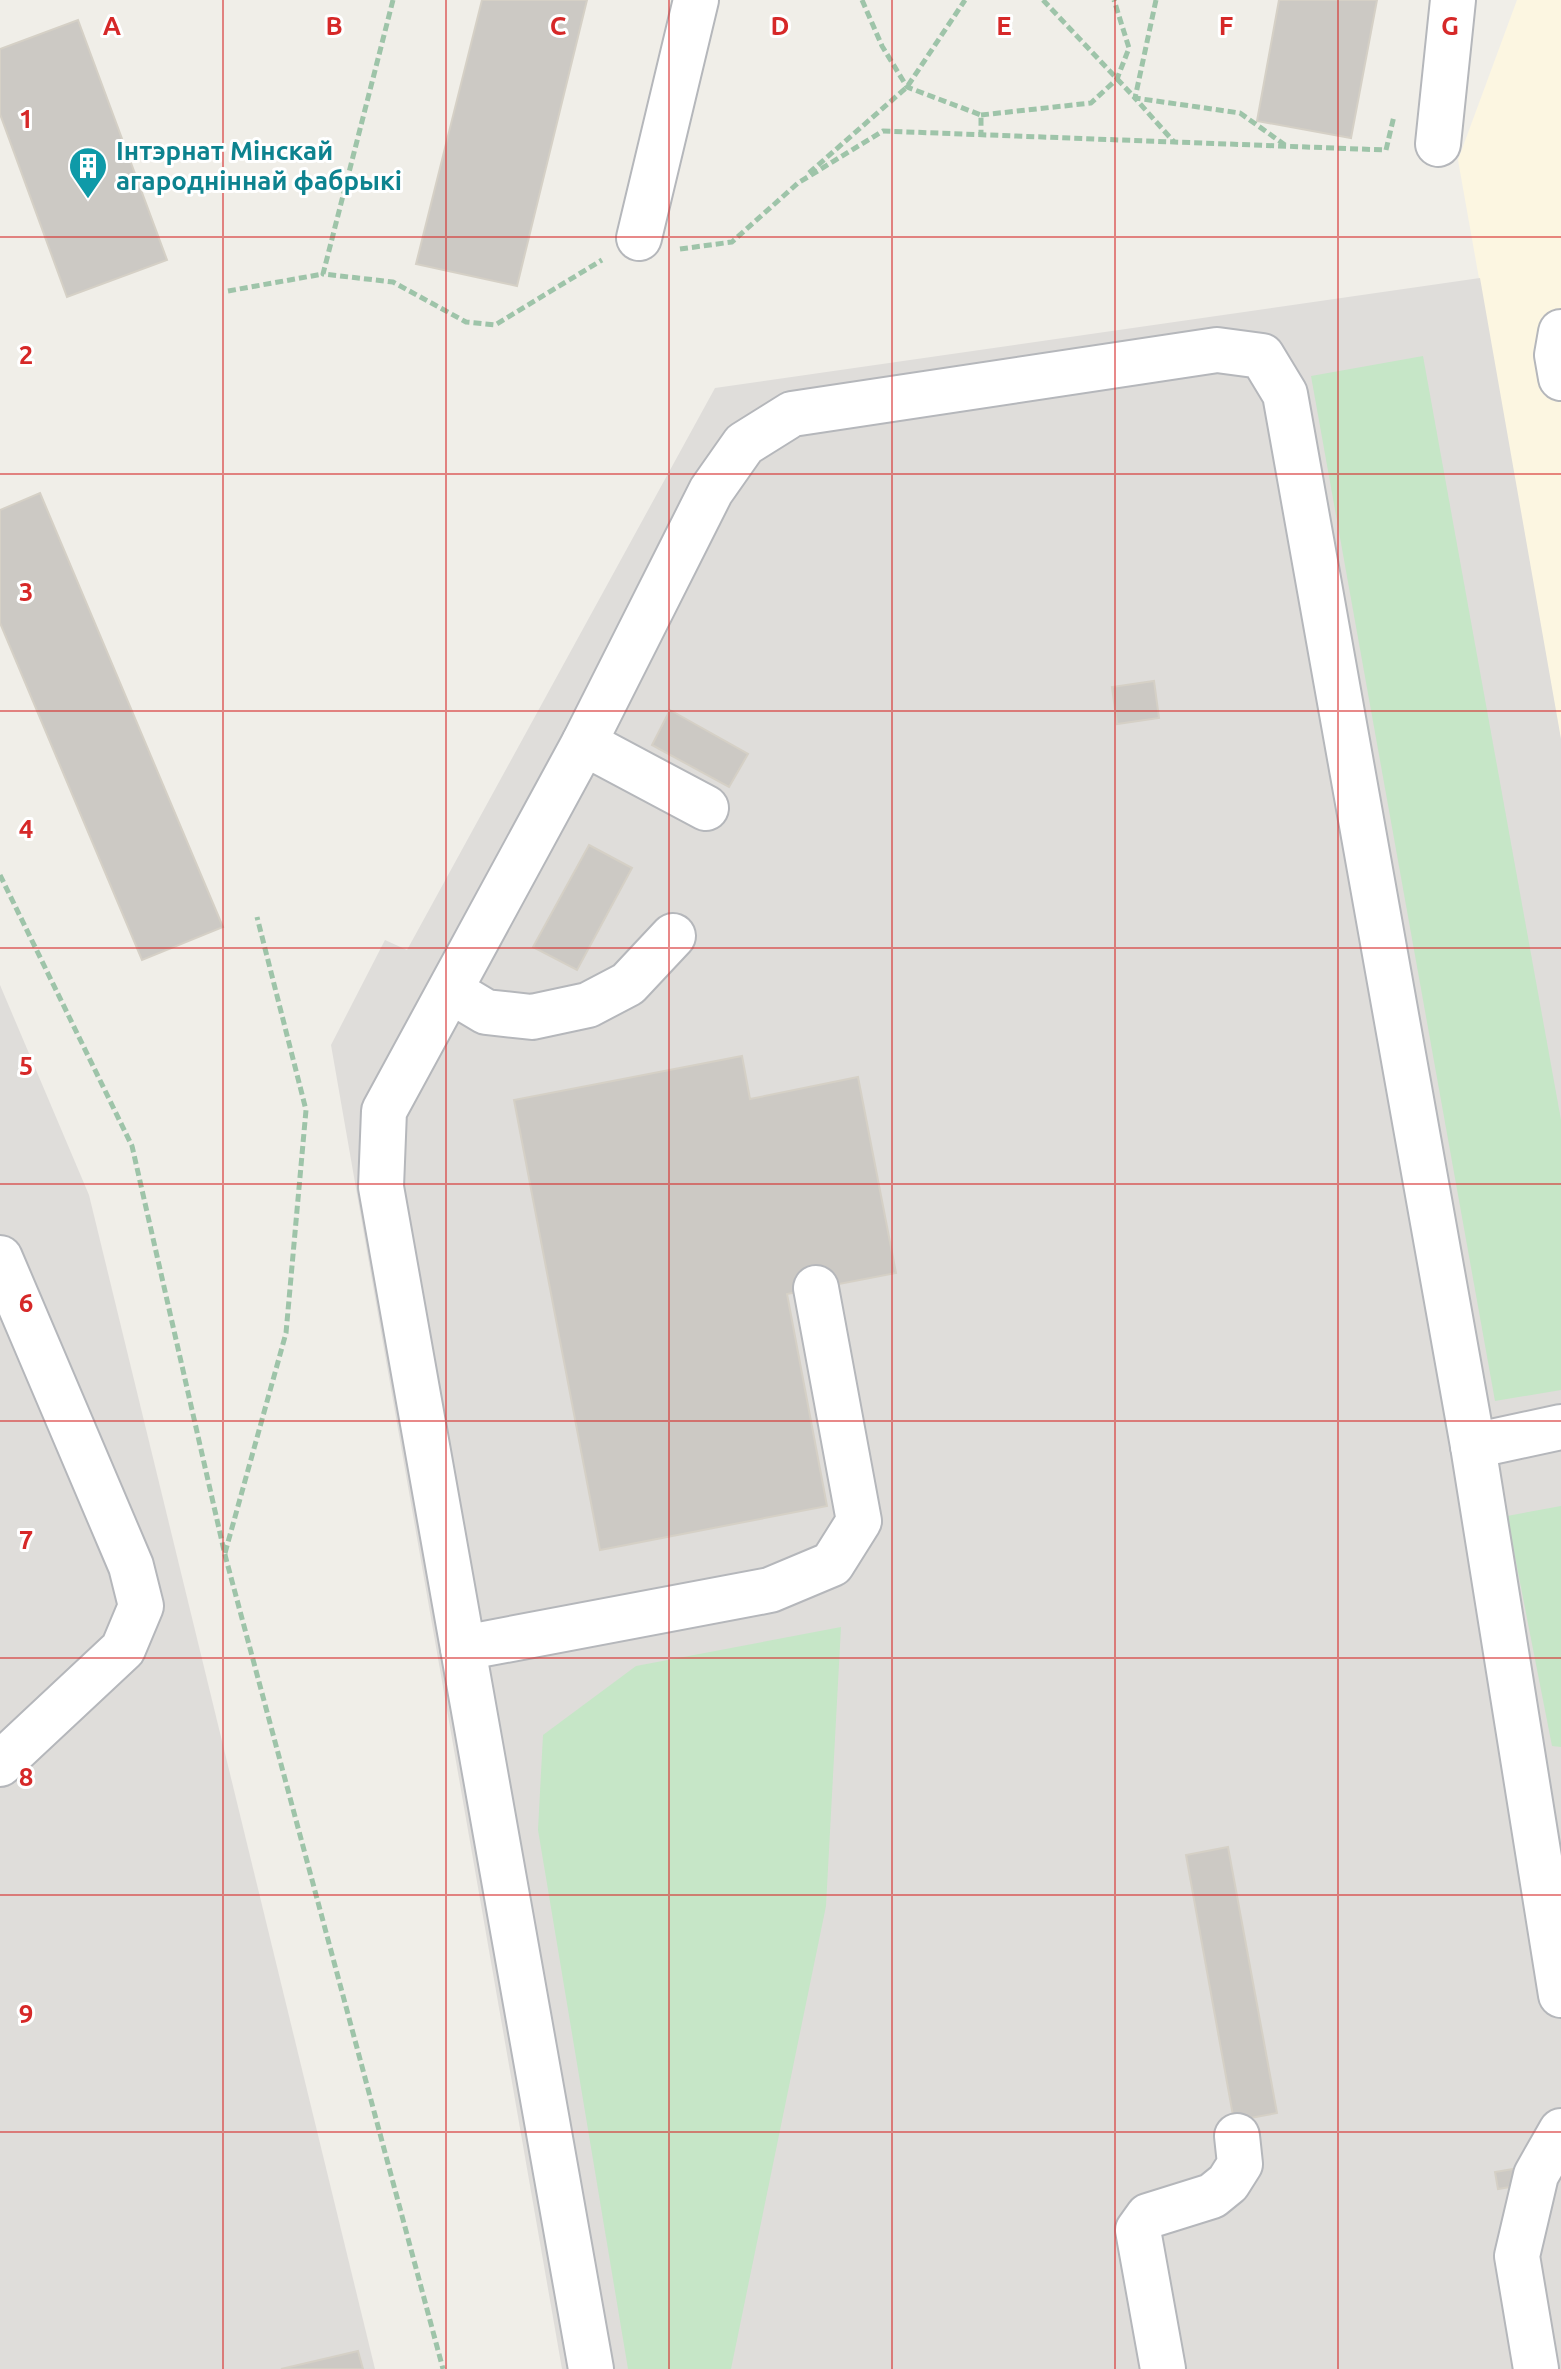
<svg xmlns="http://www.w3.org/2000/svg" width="1561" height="2369" viewBox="0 0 1561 2369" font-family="Ubuntu,sans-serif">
  <rect width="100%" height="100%" fill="#f0eee8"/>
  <polygon fill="#fcf6e1" points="1517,0 1561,0 1561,741 1458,160"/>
  <g fill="#dfddda">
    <polygon points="1480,278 1561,739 1561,2369 562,2369 331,1045 385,940 407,950 715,388"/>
    <polygon points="0,985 89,1195 375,2369 0,2369"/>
  </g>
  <g fill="#c6e6c7">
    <polygon points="1423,356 1561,1120 1561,1390 1495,1401 1311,376"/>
    <polygon points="1561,1506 1561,1747 1552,1746 1507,1516"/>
    <polygon points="841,1627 826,1906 731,2369 628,2369 538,1830 543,1735 636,1666"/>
  </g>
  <g fill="#ccc9c4" stroke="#d5d0c6" stroke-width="2">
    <polygon points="482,0 587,0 517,286 416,264"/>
    <polygon points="1279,0 1377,0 1351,138 1257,121"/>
    <polygon points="78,20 167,260 67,297 0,114 0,49"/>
    <polygon points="40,493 223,927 142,960 0,623 0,510"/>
    <polygon points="1154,681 1159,718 1117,724 1112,687"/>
    <polygon points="670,710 748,754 729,787 652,745"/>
    <polygon points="589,845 632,868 577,970 533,947"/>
    <polygon points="742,1056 750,1099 858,1077 896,1273 787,1294 827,1506 600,1550 514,1100"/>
    <polygon points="1228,1847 1277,2113 1234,2121 1186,1855"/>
    <polygon points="1519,2168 1522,2185 1498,2189 1495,2172"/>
    <polygon points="358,2351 363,2369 281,2369"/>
  </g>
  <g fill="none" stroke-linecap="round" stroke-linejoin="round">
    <defs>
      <g id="minor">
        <polyline points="1438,144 1453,0"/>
        <polyline points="639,238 696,0"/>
        <polyline points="1561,332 1557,355 1561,378"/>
        <polyline points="584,743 706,808"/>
        <polyline points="451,991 486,1012 532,1017 588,1005 628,984 673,936"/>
        <polyline points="0,1258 131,1566 141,1606 123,1649 0,1764"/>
        <polyline points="1473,1446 1561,1427"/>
        <polyline points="463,1648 770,1590 832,1564 859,1521 816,1288"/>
        <polyline points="591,2369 381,1187 384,1111 584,743 711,491 744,444 792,414 1217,350 1262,356 1285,394 1473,1446 1561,1995"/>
        <polyline points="1163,2369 1138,2230 1148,2216 1212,2196 1228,2183 1240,2164 1237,2136"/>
        <polyline points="1536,2369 1517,2256 1536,2175 1561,2131"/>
      </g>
    </defs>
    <use href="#minor" stroke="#b5b7bb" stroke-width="48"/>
    <g stroke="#9ec4a9" stroke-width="5" stroke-dasharray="8 4" stroke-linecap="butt">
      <polyline points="393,0 323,274 393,282 466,322 495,325 602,260"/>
      <polyline points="862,0 882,46 907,87 981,115 981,135"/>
      <polyline points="1043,0 1135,98 1240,113 1285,145"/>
      <polyline points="1156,0 1135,98 1174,142"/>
      <polyline points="981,115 1091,103 1117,79 1129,48 1114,0"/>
      <polyline points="809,173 907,87 965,0"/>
      <polyline points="680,249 732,242 798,183 883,131 1386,150 1394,116"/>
      <polyline points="228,291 323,274"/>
      <polyline points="0,875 132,1146 225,1555 443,2369"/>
      <polyline points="225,1553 286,1333 306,1110 257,917"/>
    </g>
    <use href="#minor" stroke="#fff" stroke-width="44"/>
  </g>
  <path fill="none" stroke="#d62828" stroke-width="2" stroke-opacity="0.55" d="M 223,0 L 223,2369M 446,0 L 446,2369M 669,0 L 669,2369M 892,0 L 892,2369M 1115,0 L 1115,2369M 1338,0 L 1338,2369M 0,237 L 1561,237M 0,474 L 1561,474M 0,711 L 1561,711M 0,948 L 1561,948M 0,1184 L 1561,1184M 0,1421 L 1561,1421M 0,1658 L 1561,1658M 0,1895 L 1561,1895M 0,2132 L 1561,2132"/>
  <defs>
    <symbol id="building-pin" viewBox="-11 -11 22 30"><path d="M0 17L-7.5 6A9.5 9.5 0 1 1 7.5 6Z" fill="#0f9aa8" stroke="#fff"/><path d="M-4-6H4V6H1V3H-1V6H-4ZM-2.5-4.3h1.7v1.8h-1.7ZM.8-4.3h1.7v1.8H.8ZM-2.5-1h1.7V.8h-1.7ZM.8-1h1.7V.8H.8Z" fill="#fff"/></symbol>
  </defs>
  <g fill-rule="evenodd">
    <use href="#building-pin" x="66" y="144" width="44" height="60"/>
  </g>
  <g text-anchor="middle" stroke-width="6" stroke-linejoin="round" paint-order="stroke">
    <g font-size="26" font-weight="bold" fill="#0d838f" stroke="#fff" text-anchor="start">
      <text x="116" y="160">Інтэрнат Мінскай<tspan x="116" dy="30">агародніннай фабрыкі</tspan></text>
    </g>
  </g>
  <g font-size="26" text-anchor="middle" font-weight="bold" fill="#d62828" stroke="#fff" stroke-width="6" stroke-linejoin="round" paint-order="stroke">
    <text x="112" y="35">A</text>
    <text x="334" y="35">B</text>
    <text x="558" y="35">C</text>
    <text x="780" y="35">D</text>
    <text x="1004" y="35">E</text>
    <text x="1226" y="35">F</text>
    <text x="1450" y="35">G</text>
    <text x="26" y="128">1</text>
    <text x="26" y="364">2</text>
    <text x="26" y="601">3</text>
    <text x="26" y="838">4</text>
    <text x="26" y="1075">5</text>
    <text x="26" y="1312">6</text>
    <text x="26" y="1549">7</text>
    <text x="26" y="1786">8</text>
    <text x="26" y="2023">9</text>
  </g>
</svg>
